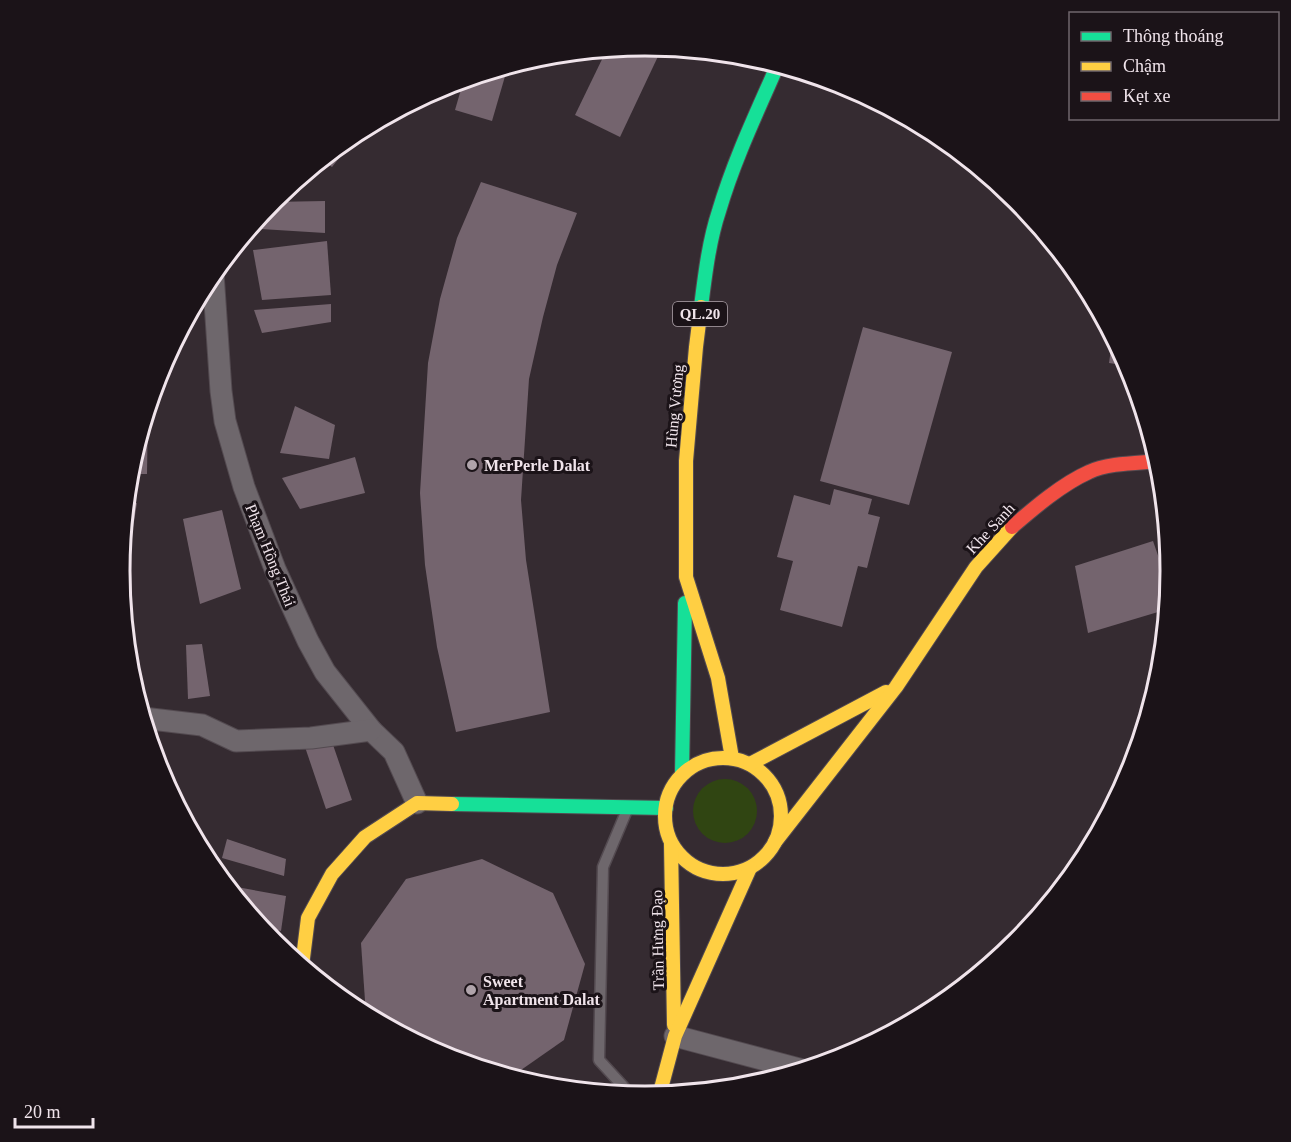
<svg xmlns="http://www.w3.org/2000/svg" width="1291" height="1142" viewBox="0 0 1291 1142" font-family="Georgia,serif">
  <rect width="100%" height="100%" fill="#352b31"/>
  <circle fill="#304512" cx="725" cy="811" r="32"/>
  <g fill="#74646e">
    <polygon points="646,45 652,46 661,50 620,137 575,115 607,49"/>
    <polygon points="508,66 492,121 455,110 464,79"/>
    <polygon points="362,129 332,167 322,160 354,133"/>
    <polygon points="481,182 577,213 557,265 543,317 529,379 521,500 526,560 550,712 456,732 437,647 425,565 420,493 428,363 440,299 457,238"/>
    <polygon points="325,201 325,233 261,229 259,217 271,202"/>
    <polygon points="327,241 331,295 262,300 253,250"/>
    <polygon points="331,304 331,322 262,333 254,310"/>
    <polygon points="863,327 952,352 909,505 820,481"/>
    <polygon points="1113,335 1129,366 1109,363"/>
    <polygon points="295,406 335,425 329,459 280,453"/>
    <polygon points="148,407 147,474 129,474 130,468"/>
    <polygon points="355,457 365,493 300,509 282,478"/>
    <polygon points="834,489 872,499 868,514 880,517 867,568 858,566 842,627 780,610 793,561 777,557 794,495 830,505"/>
    <polygon points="137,503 129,552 121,551 126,504"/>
    <polygon points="222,510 241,589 200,604 183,519"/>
    <polygon points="1153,541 1170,590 1168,609 1088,633 1075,566"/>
    <polygon points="202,644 210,696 188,699 186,645"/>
    <polygon points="332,742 352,800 326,809 305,747"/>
    <polygon points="227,839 286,859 284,876 222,858"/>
    <polygon points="482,859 553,893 585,964 564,1040 511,1077 444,1057 366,1015 361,943 406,879"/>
    <polygon points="226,885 286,896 281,931 259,925"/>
  </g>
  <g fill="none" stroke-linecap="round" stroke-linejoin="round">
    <defs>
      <polyline id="lane" points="627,810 603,867 599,1060 632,1096"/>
      <g id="street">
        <polyline points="213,273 221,391 225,421 244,487 275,569 308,641 325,672 371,730 394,752 417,803"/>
        <polyline points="143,718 202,725 236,741 311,738 371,730"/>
        <polyline points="675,1036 803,1070"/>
      </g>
      <g id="fast">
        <path d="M 701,307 C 705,275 709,241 719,211 C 734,160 757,112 778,64"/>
        <polyline points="682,774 685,603"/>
        <polyline points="452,804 666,808"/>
      </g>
      <g id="slow">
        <polyline points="701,307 696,347 686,461 686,577 718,678 732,758"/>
        <circle cx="723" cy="816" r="58"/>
        <polyline points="750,764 886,692"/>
        <polyline points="775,842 896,687 976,567 1012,527"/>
        <polyline points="671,844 674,1025"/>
        <polyline points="302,966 308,918 332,874 365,837 417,803 452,804"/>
        <polyline points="659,1096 675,1036 750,868"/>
      </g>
      <path id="jam" d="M 1012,527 C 1034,508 1062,484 1089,472 C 1107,463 1139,463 1159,461"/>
    </defs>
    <use href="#lane" stroke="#534a50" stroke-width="13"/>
    <use href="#street" stroke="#534a50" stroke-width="23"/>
    <use href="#fast" stroke="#534a50" stroke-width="16"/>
    <use href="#slow" stroke="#534a50" stroke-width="16"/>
    <use href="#jam" stroke="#534a50" stroke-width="16"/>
    <use href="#lane" stroke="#6e676c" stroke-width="10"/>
    <use href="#street" stroke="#6e676c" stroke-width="21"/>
    <use href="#fast" stroke="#16e098" stroke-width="14"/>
    <use href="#slow" stroke="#ffcf43" stroke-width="14"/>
    <use href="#jam" stroke="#f24e42" stroke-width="14"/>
  </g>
  <g fill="#afa3aa" stroke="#1b1318" stroke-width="2">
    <circle cx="472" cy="465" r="6"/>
    <circle cx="471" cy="990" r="6"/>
  </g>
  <g text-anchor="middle" stroke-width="6" stroke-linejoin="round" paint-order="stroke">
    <rect fill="#1b1318" stroke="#b0a5ac" stroke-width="1.5" x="673" y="302" width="54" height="24" rx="4.5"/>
    <g font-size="15" font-weight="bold" fill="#f0e4eb">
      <text x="700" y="319">QL.20</text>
    </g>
    <g font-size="16" fill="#f0e4eb" stroke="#1b1318">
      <text transform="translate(674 406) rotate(-85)" y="6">Hùng Vương</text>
      <text transform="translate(990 528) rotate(-47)" y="6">Khe Sanh</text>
      <text transform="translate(271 555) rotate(68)" y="6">Phạm Hồng Thái</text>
      <text transform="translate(657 940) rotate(-91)" y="6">Trần Hưng Đạo</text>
    </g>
    <g font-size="16" font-weight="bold" fill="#f0e4eb" stroke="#1b1318" text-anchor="start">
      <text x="484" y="471">MerPerle Dalat</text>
      <text x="483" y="987">Sweet<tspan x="483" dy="18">Apartment Dalat</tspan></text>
    </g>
  </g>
  <path d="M0 0H1291V1142H0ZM130 571a515 515 0 1 1 1030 0a515 515 0 1 1-1030 0Z" fill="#1b1318" fill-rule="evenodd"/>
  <path fill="none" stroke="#f0e4eb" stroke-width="3" d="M130 571a515 515 0 1 1 1030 0a515 515 0 1 1-1030 0Z"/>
  <rect x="1069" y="12" width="210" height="108" fill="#1b1318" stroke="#70676c" stroke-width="1.5"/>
  <rect x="1081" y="32" width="30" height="9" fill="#16e098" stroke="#70676c" stroke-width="1.5"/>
  <text x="1123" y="42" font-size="18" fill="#f0e4eb">Thông thoáng</text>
  <rect x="1081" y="62" width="30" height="9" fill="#ffcf43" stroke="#70676c" stroke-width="1.5"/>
  <text x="1123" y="72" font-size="18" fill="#f0e4eb">Chậm</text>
  <rect x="1081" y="92" width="30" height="9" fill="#f24e42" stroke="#70676c" stroke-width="1.5"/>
  <text x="1123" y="102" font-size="18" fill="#f0e4eb">Kẹt xe</text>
  <path d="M15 1118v9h78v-9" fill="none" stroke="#f0e4eb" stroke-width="3"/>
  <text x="24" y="1118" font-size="18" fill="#f0e4eb" stroke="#1b1318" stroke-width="4.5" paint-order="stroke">20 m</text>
</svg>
